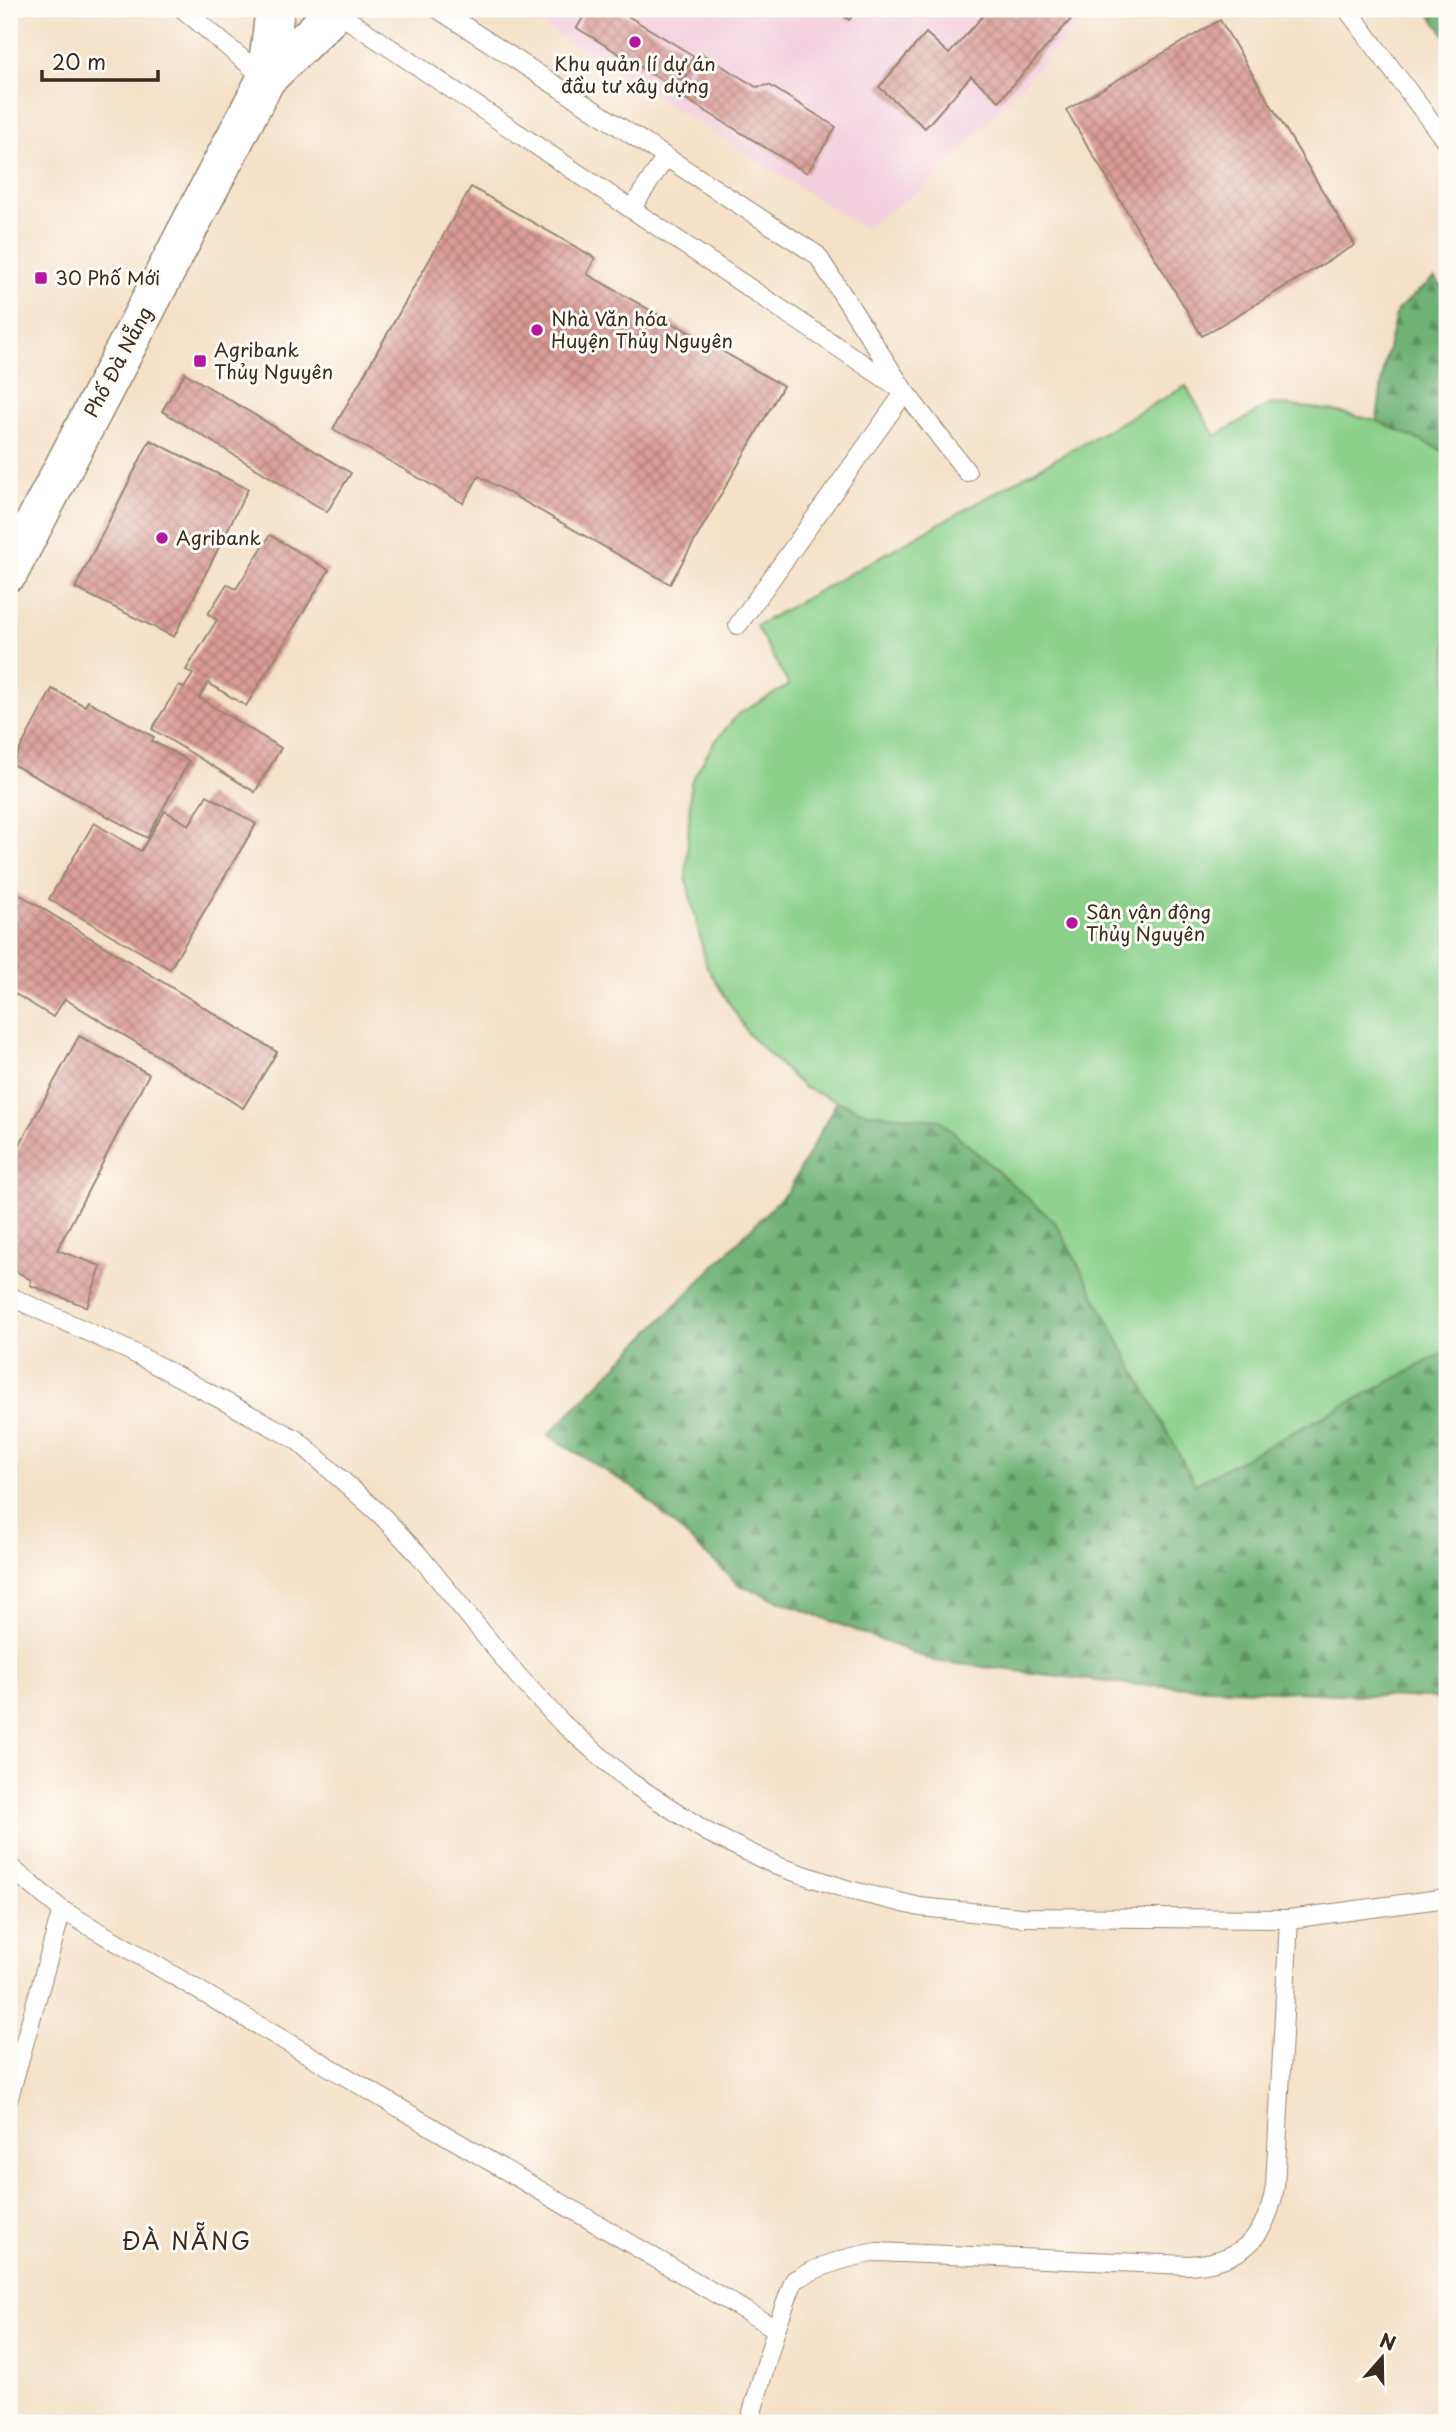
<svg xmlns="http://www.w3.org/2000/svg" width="1456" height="2432" viewBox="0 0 1456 2432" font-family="'Playpen Sans',sans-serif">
  <defs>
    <pattern id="forest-firs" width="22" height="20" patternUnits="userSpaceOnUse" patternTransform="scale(1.75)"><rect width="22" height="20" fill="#6fb276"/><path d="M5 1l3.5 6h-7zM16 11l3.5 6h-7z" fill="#5c9160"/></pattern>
    <pattern id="building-cross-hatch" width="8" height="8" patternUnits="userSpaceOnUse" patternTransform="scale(1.75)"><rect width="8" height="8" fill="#da9b95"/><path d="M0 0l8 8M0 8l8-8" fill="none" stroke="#b27f79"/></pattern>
  </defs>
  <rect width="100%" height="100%" fill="#fdfcf7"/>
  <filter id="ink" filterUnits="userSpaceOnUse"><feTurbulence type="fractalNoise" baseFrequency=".0143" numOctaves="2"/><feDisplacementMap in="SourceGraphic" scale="14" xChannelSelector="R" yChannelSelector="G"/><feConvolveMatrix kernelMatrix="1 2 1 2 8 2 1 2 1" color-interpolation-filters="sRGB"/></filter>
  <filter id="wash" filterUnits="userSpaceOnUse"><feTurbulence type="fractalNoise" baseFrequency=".00686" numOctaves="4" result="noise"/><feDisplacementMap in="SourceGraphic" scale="28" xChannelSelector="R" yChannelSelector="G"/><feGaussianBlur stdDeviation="1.57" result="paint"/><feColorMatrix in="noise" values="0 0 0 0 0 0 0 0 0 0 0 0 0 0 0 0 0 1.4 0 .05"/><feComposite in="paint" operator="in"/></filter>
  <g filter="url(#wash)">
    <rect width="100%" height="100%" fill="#f4e1c7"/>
    <polygon fill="#f4cfde" points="517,9 1094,9 928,185 864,228"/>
    <g fill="url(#forest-firs)" stroke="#556e4a" stroke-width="2">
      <polygon points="1426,9 1447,9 1447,38"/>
      <polygon points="1434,278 1447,292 1447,453 1377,421 1384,366 1397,310"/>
      <polygon points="837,1101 868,1113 940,1120 1056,1223 1195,1484 1447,1351 1447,1699 1124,1684 934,1661 739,1585 638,1491 548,1435 789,1190"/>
    </g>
    <polygon fill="#8ad08a" stroke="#627d54" stroke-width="2" points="1186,386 1215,436 1271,404 1329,410 1377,421 1447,453 1447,1351 1195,1484 1056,1223 940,1120 868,1113 804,1088 749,1035 707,967 686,878 691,782 713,744 737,715 789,685 756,626"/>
    <g id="blocks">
      <g fill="url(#building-cross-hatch)">
        <polygon points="588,9 616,9 694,56 675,88 577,28"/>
        <polygon points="836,9 858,9 849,20"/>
        <polygon points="989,9 1080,9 999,101 971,76 925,128 879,87 926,33 949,54"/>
        <polygon points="1220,20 1355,245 1202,336 1066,110"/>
        <polygon points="701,53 756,87 769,85 836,127 807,173 676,93"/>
        <polygon points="471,187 595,258 587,274 783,386 670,584 479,476 463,503 333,429"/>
        <polygon points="185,373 351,473 327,512 162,411"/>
        <polygon points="150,440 248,489 174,637 75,588"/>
        <polygon points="270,535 329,570 246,706 208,683 199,698 281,748 255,792 152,729 179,685 184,688 193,674 186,670 217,620 208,614 227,584 236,589"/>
        <polygon points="52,689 85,706 88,701 154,737 152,741 189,761 147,838 12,764"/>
        <polygon points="207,795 256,824 170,969 49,899 94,823 141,851 165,811 189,825"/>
        <polygon points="9,888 277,1052 243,1108 65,999 53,1017 9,990 9,983 17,970 9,965"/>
        <polygon points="79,1036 149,1074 57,1250 101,1266 87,1307 30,1285 31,1280 9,1267 9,1164"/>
      </g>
    </g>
  </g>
  <g filter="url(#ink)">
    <use href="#blocks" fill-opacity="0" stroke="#988672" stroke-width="2"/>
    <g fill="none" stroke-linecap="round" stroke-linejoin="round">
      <defs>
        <g id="service">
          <polyline points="183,9 266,79"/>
          <polyline points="332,9 905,392 738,625"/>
          <polyline points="438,9 817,255 905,392 967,472"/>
          <polyline points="1347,9 1447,143"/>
          <polyline points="631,209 666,157"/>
          <polyline points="9,1296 130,1351 297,1440 382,1516 418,1554 517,1675 562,1723 630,1782 707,1832 777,1866 849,1890 920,1907 1021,1917 1289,1919 1447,1898"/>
          <polyline points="9,1866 62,1910 776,2329"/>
          <polyline points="9,2097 62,1910"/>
          <path d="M 749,2423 L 776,2329 L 794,2280 C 821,2265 846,2257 877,2252 L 1188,2265 C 1241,2262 1266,2239 1275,2187 L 1289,1919"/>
        </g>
        <g id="primary">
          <polyline points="266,79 275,9"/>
          <polyline points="9,572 266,79 338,9"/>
        </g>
      </defs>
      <use href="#service" stroke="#988672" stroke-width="20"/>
      <use href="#primary" stroke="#988672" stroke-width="41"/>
      <use href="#service" stroke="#fff" stroke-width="18"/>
      <use href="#primary" stroke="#fff" stroke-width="38"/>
    </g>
  </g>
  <g fill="#b5179e" stroke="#fdfcf7" stroke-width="2.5">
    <circle cx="635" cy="42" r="7"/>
    <rect x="34" y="271" width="14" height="14" rx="3.5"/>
    <circle cx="537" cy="330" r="7"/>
    <rect x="193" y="354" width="14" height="14" rx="3.5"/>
    <circle cx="162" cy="538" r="7"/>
    <circle cx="1072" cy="923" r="7"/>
  </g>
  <g text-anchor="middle" stroke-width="6" stroke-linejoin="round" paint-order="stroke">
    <g font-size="19" fill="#3b2a1e" stroke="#fdfcf7" text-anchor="start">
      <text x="635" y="71" text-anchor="middle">Khu quản lí dự án<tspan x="635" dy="22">đầu tư xây dựng</tspan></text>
      <text x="55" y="285">30 Phố Mới</text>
      <text x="551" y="326">Nhà Văn hóa<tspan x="551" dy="22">Huyện Thủy Nguyên</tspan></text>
      <text x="214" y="357">Agribank<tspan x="214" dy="22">Thủy Nguyên</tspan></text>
      <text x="176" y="545">Agribank</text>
      <text x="1086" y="919">Sân vận động<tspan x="1086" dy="22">Thủy Nguyên</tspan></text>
    </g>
    <g font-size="19" fill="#3b2a1e" stroke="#fdfcf7">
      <text transform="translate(118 362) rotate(-62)" y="7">Phố Đà Nẵng</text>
    </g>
    <g font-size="23" letter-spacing="2" fill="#3b2a1e" stroke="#fdfcf7">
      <text x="187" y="2250">ĐÀ NẴNG</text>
    </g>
  </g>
  <rect width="1456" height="2432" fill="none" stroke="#fdfcf7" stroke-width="35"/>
  <g transform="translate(1382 2358) rotate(20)" stroke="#fdfcf7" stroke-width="5" paint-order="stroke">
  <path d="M0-5L12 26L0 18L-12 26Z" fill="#3b2a1e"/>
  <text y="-10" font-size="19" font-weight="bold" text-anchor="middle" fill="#3b2a1e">N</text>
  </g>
  <path d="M42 70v10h116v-10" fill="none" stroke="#3b2a1e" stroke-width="3.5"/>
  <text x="52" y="70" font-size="21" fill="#3b2a1e" stroke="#fdfcf7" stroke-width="5" paint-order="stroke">20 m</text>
</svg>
